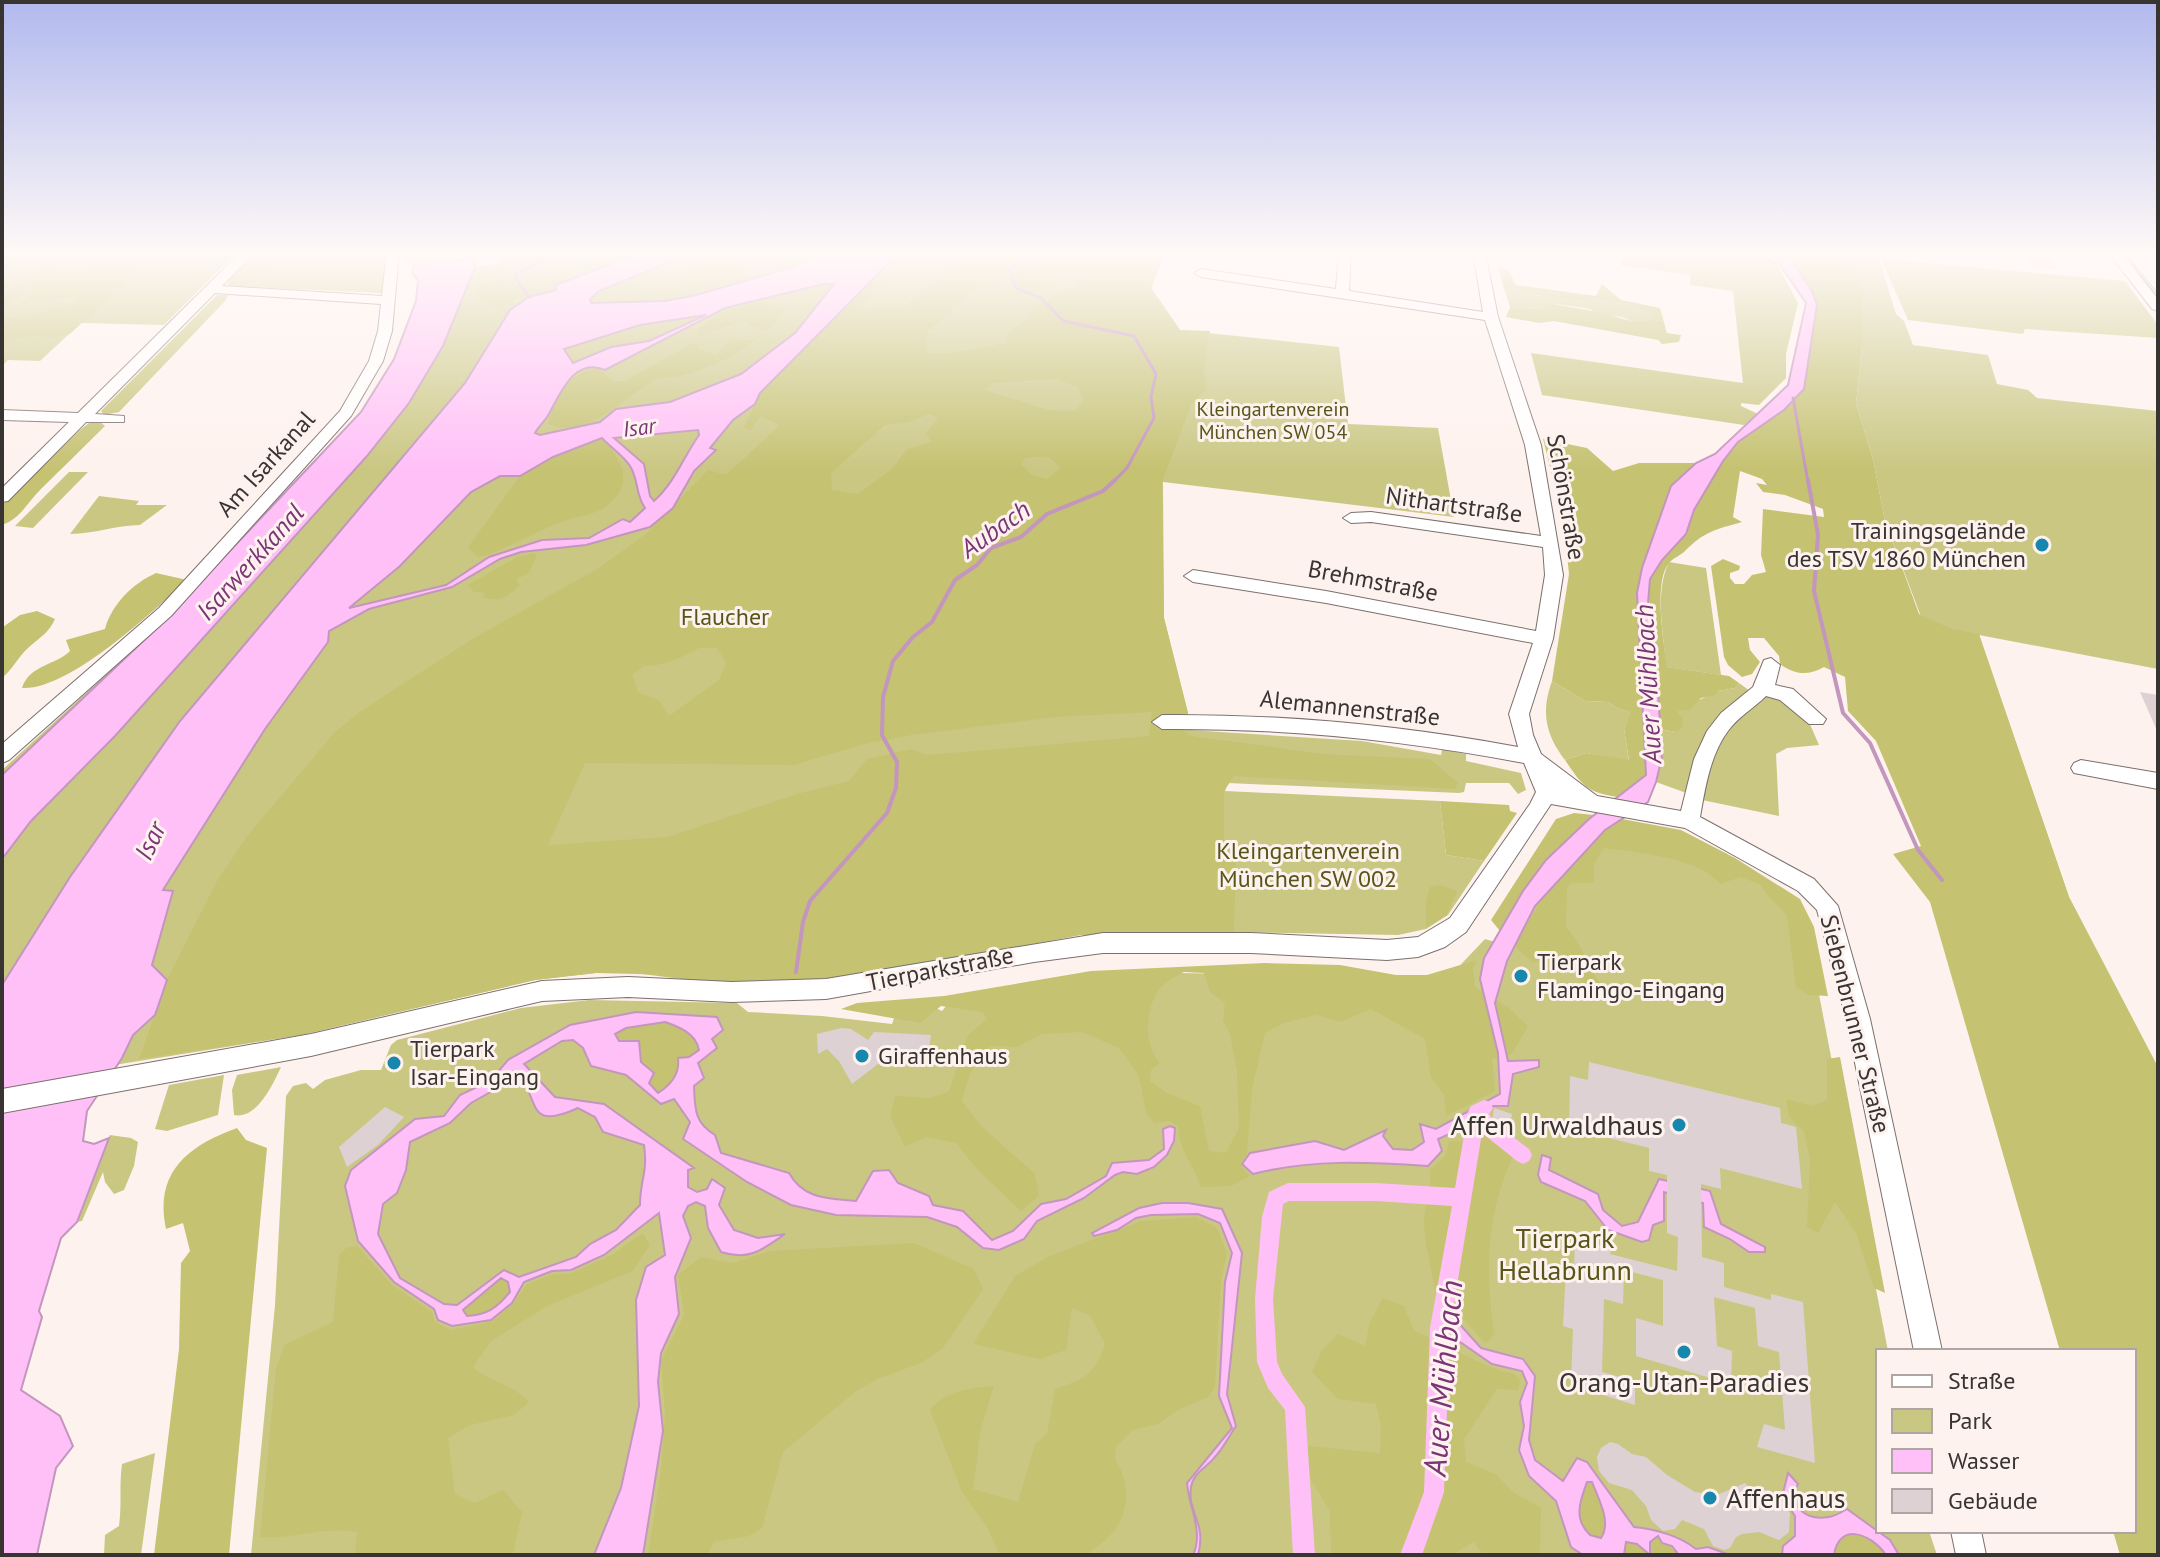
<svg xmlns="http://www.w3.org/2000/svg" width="2160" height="1557" viewBox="0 0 2160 1557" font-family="'PT Sans',sans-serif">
  <rect width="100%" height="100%" fill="#fef2ee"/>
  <g fill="#cac783">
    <polygon points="2,252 237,252 164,325 81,323 40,361 8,360 2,366"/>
    <polygon points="284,252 387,252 382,293 228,286 229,280"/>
    <polygon points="497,252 1165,252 1151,288 1180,330 1339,347 1348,424 1438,428 1454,517 1163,482 1164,618 1188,713 1189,730 1362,741 1441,755 1442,749 1466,754 1466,761 1521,773 1526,790 1518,794 1509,783 1466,783 1464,792 1459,793 1228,783 1225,791 1440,801 1446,855 1484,861 1448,915 1426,929 1398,935 1234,932 1080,935 890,971 824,979 596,973 535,980 301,1035 2,1083 2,859 31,821 33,746 2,775 2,770 157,628 275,504 361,412 394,359 407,324 465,289 473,268 500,263"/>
    <polygon points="1628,252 1759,252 1776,262 1798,303 1786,354 1786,378 1759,405 1741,403 1741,406 1758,414 1744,425 1542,395 1531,353 1743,383 1733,291 1690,285 1690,275 1620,265"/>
    <polygon points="1842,252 1877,252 1896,314 1904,321 1913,345 1988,355 1997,384 2028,390 2037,398 2158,411 2158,669 1979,635 2069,897 2158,1067 1920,614 1885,521 1873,459 1856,404 1862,345 1861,317"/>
    <polygon points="1881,259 2125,281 2158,325 2158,338 2025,329 2023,334 1908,320"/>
    <path d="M 1504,289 L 1575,302 C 1594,296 1639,303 1653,317 L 1651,321 L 1639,324 L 1622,317 L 1592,313 L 1593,310 L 1585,308 L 1548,303 L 1540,309 L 1510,307 Z"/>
    <polygon points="69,472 88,472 33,528 15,526"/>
    <path d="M 99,496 L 139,501 L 136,505 L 167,505 L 140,525 C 117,525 94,534 70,534 Z"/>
    <path d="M 1669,562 L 1706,568 L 1721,675 L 1666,667 C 1664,633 1654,593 1669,562 Z"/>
    <path d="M 1552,681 L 1585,701 L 1608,702 L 1617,708 L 1632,712 L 1624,729 L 1629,761 L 1586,753 L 1565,760 C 1545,734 1541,711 1552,681 Z"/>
    <path d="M 1739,683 L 1750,691 C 1707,721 1700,744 1689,794 L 1656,782 L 1662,757 L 1659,729 L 1676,732 L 1676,711 L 1718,691 L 1735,688 Z"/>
    <path d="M 1773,694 L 1809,722 L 1819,745 L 1787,748 L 1776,754 L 1779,816 L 1702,800 C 1716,740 1718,736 1765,696 Z"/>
    <polygon points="1555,834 1744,868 1805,922 1888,1351 1878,1351 1878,1531 1929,1531 1937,1555 251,1555 275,1305 286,1096 293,1086 306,1083 313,1089 325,1080 361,1070 381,1070 391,1045 397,1040 521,1008 589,1000 737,1003 748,1012 822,1016 892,1024 899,1004 921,1001 942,1011 952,999 1180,973 1448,978 1485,939 1495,942"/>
    <path d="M 281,1067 C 273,1084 257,1120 234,1115 L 232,1090 L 237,1075 Z"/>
    <polygon points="224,1075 218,1115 167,1131 155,1129 169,1085"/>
    <polygon points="110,1135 131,1138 138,1142 134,1166 124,1190 114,1194 105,1182 103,1172 82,1221 77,1222"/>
    <path d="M 155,1453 L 141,1555 L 104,1555 L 105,1535 L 119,1526 C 122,1504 119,1485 122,1464 Z"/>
  </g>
  <g fill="#c5c272" fill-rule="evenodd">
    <polygon points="92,252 129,252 117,265 141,268 71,333 54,338 38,336 2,340 2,318 29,316 74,303 76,297 31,301 15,308 29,297 29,288 11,302 2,304 2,299 32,274 45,268 70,274 95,269 98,260 78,257"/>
    <path d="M 257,252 L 290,252 C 272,268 253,290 228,286 L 229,280 Z"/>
    <polygon points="711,252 810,252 761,262 701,286 683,288 682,285 695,276 681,274"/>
    <path d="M 969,252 L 1165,252 L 1151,288 L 1180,330 L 1210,331 L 1204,368 L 1206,389 L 1191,405 L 1162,482 L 1164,618 L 1188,713 L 1183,731 L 1192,736 L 1322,754 L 1430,759 L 1458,783 L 1455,789 L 1234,776 L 1224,791 L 1224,846 L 1236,850 L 1234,932 L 1080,935 L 890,971 L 824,979 L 704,982 L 635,973 L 596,973 L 535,980 L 301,1035 L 139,1059 L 167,980 L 218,879 L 248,835 L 334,733 L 358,713 L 474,638 L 599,568 L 647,533 L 708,470 L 726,475 L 780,425 L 760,416 L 750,431 L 744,427 L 760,393 L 873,281 L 884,284 L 861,308 L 865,311 L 887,306 L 902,309 ZM 1071,269 L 1080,275 L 1073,287 L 1035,305 L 1026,319 L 1007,333 L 1007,342 C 991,346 937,359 926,352 L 927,332 C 941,321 952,308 966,297 C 978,287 993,285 1007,277 L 1017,294 C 1041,298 1052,280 1071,269 ZM 1055,379 L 1078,387 L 1084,400 L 1075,411 L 1048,410 L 985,390 L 993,383 ZM 929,414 L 938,418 L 926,433 L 932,442 L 907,449 L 892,469 L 858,494 L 832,490 L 831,473 L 885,425 L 909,422 ZM 1040,457 L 1050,458 L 1061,468 L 1047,479 L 1031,475 L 1022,465 L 1025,458 ZM 699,648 L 717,648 L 726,663 L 719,680 L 669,716 L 660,701 L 638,692 L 632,675 L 643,666 C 665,666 681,658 699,648 ZM 1152,712 L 1149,736 L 927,755 L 912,749 L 867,759 L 849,781 L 797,794 L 668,837 L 548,845 L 585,763 L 794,765 L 868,743 L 912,735 L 1055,717 Z"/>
    <path d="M 1786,252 L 1842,252 L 1863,288 L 1862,345 L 1856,404 L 1873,459 L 1885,521 L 1919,614 L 1952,629 L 1979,634 L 2069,897 L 2158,1067 L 2158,1555 L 2120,1555 L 2113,1531 L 2134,1531 L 2134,1351 L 2060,1351 L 1930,902 L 1893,854 L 1921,846 L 1876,741 L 1848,711 L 1845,677 L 1824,667 C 1808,676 1795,675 1780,664 L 1779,656 L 1764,638 L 1748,638 L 1750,650 L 1760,662 L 1752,674 L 1742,677 L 1728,665 L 1724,657 L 1711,566 L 1723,559 L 1740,566 L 1739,570 L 1730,573 L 1730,578 L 1735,584 L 1744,584 L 1752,575 L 1766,572 L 1761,555 L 1763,509 L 1824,517 L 1823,509 L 1785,495 L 1763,492 L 1756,483 L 1767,485 L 1762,479 L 1740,471 L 1733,517 L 1742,522 C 1714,530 1705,531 1684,552 C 1679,556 1672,559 1669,563 C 1653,582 1664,643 1667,667 L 1729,676 L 1739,683 L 1735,688 L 1718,691 L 1715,695 L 1701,698 L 1690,710 L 1677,711 L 1683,719 L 1682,727 L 1676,732 L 1659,729 L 1655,641 L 1648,603 L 1650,579 L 1662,560 L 1686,534 L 1694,510 L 1723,461 L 1738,442 L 1784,410 L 1804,389 L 1812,291 Z"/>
    <polygon points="486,266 503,270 505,278 512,279 524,296 496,309 489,303 478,299 473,291 489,280 479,276 481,267"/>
    <path d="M 1498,266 L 1509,271 L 1516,285 L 1596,296 L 1602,284 L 1621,300 L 1660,308 L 1667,333 L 1681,335 L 1679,342 L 1662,344 L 1658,340 L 1554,321 L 1539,323 L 1506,317 L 1510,307 L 1540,309 L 1548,303 L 1593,311 L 1593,313 C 1613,312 1631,326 1650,321 L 1653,317 C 1639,303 1594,296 1575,302 L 1504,289 Z"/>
    <polygon points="277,281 374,282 383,285 382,293 263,285"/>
    <polygon points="217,295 228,295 226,300 119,412 104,415 101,411"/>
    <polygon points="758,302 781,307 784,312 773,326 764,332 742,321 699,336 698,329 725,311"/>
    <path d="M 732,338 L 741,341 L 756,339 C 735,357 712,367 684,375 C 675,378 662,376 653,381 C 623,398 587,440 548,424 C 555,397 568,372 598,368 L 613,381 L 625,381 L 691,344 L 698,344 L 699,349 L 716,355 Z"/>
    <path d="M 99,421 L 105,426 C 83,448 61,469 40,490 C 27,503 20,519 2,525 L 2,505 L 80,430 L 89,423 Z"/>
    <path d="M 602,438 C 624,462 636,487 602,509 C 591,516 573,517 561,522 C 536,532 512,545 488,555 L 478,557 L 468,547 L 520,476 L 553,457 Z"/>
    <path d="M 1543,439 L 1587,448 L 1613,471 L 1639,463 L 1696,463 L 1671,486 L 1642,568 L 1637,593 L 1646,775 L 1617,797 C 1586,792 1582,785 1565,760 L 1586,753 L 1629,760 L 1624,729 L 1631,712 L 1617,708 L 1608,702 L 1585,701 L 1552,681 L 1569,574 L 1564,523 Z"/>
    <path d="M 534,553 L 537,556 L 528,574 L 516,579 L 520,585 C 507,597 500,603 483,597 L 484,593 L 474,592 L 468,585 L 517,557 Z"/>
    <path d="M 156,573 L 187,580 C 154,611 68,691 22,688 C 29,665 56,665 70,651 L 66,640 L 105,629 C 112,604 132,584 156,573 Z"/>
    <path d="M 37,611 L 55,619 C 49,633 39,638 28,648 C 18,657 13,669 2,678 L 3,627 L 20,615 Z"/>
    <polygon points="1440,801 1509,805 1510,811 1517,813 1484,861 1446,855"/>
    <polygon points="1574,813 1594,815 1523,891 1500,931 1491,920 1556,819"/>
    <path d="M 1622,819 L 1681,830 L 1735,858 L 1800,899 L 1814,927 L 1828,996 L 1808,995 L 1796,987 L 1787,917 C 1780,904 1767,899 1761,885 L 1741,877 L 1720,884 C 1701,858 1636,852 1604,848 L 1594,864 L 1594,883 L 1572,883 L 1567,888 L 1566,927 C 1581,942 1588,966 1601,985 L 1583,986 L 1572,966 L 1557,955 L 1533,963 L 1515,946 C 1540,897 1575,849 1622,819 Z"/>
    <polygon points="1440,885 1457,891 1447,915 1426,928 1426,902 1430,887"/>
    <path d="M 1477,960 L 1473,969 L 1475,987 L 1509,1008 L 1528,1026 L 1512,1054 L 1492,1059 L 1495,1091 L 1446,1116 L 1444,1095 L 1431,1077 L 1425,1039 L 1371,1009 L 1341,1022 L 1316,1015 L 1284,1023 L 1265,1033 L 1252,1089 L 1247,1154 L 1240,1164 L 1250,1176 L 1231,1186 L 1201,1187 C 1194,1165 1179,1150 1178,1127 L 1170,1121 L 1154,1123 L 1146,1112 L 1139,1076 L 1119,1048 L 1082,1032 L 1042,1034 L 1017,1047 L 990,1046 L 970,1074 L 962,1101 L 981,1126 L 1035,1174 L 1039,1196 L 1021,1211 L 977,1169 L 956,1143 L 926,1137 L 905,1147 L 890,1116 L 895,1096 L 931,1098 L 949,1091 L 968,1035 L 987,1019 L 982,1012 L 941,1006 L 920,1023 L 841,1009 L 857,1003 L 944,996 L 1091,971 L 1265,963 L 1340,965 L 1396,975 L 1427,975 ZM 1184,972 L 1204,973 L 1210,992 L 1225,1003 L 1223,1021 L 1230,1034 L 1237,1071 L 1239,1128 L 1226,1153 L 1209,1151 L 1200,1106 L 1167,1093 L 1150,1081 L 1151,1070 L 1160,1063 C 1144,1046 1145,1011 1158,991 C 1164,982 1175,976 1184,972 Z"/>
    <path d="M 665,1022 L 683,1029 L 697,1041 L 699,1050 C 682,1063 675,1082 658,1093 L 648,1083 L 654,1073 L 614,1034 L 626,1028 Z"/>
    <polygon points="1840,1057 1885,1293 1874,1288 1856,1233 1835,1202 1818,1233 1807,1227 1810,1160 1804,1131 1789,1117 1786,1099 1812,1106 1827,1100 1827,1059"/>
    <path d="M 237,1128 L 246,1140 L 267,1148 L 229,1555 L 154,1555 L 179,1349 L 181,1263 L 190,1251 L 183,1223 L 166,1229 C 154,1173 187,1146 237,1128 Z"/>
    <path d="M 1484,1133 L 1514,1154 C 1486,1215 1485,1268 1494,1334 L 1486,1343 C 1471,1329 1460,1318 1456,1297 L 1435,1289 C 1431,1266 1424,1243 1424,1220 C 1425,1202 1432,1191 1430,1170 L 1446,1155 L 1449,1141 L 1470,1142 Z"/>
    <path d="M 1196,1217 L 1217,1228 L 1227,1253 L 1221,1281 L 1215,1387 L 1208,1397 L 1180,1409 L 1158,1424 L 1133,1430 L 1116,1447 L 1115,1460 C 1129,1479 1130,1508 1116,1528 C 1110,1538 1096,1547 1087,1555 L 1000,1555 L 987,1527 L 962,1492 L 930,1410 C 947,1390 969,1388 994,1386 L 981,1429 L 973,1489 L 1018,1502 L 1035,1444 L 1047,1434 L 1055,1389 C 1085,1379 1095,1375 1105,1344 L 1090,1316 L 1072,1308 L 1066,1350 L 1040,1359 L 973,1344 L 1015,1276 L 1050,1256 L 1141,1221 Z"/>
    <path d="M 643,1233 L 650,1245 L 633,1271 L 547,1306 L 491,1341 L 473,1367 C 490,1382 514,1385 529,1402 L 514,1415 L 470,1425 L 448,1438 L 455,1494 L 475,1503 L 503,1490 L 522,1512 L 513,1555 L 355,1555 L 357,1532 C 322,1526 296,1539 260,1537 L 276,1369 L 284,1345 L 333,1322 L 339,1255 L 346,1248 L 357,1246 L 391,1284 L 432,1312 L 435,1322 L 451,1330 L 493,1321 L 513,1304 L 527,1284 L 550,1275 L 571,1273 L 612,1255 Z"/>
    <polygon points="914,1243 974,1269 983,1289 943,1348 921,1363 880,1378 856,1391 783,1452 762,1528 749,1536 714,1542 707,1555 648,1555 661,1470 665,1414 661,1361 684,1315 678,1275 701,1257 733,1263 770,1251"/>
    <path d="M 502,1278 L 508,1282 L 510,1292 C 497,1308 487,1315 467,1317 L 462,1310 Z"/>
    <path d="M 1383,1298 L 1404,1306 L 1414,1331 C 1449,1343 1478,1367 1515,1374 L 1520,1381 L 1518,1390 L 1497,1389 L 1464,1439 L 1466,1462 L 1496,1474 L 1514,1493 L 1541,1507 L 1540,1555 L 1483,1555 L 1474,1542 L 1452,1555 L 1331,1555 L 1330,1512 L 1305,1469 L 1308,1446 L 1380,1453 L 1381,1427 L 1376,1404 L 1338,1399 L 1312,1372 L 1322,1350 L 1338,1334 L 1365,1346 L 1370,1322 Z"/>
    <path d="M 1587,1481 L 1592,1481 C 1598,1498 1612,1522 1601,1538 L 1590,1535 C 1573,1518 1581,1501 1587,1481 Z"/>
    <polygon points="1848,1533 1867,1536 1886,1555 1834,1555 1835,1548"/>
    <polygon points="1658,1536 1679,1555 1624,1555 1626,1542 1650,1542"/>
  </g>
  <g fill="#ffc0f8" stroke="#c396bd" stroke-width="2" fill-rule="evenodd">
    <path d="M 644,252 L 693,252 L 599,291 L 590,299 L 591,303 L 665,301 L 696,295 L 790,268 L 824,252 L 905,252 L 885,267 L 760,393 L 755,404 L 733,420 L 710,448 L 716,450 L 694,471 L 673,508 L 650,527 L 586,545 L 521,552 L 500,559 L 452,587 L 369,609 L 329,631 L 328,642 L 265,729 L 163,890 L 173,891 L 152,965 L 167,980 L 155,1015 L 133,1035 L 122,1058 L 87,1111 L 83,1141 L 94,1144 L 109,1138 L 77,1222 L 61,1238 L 39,1311 L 42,1317 L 21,1390 L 60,1416 L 73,1446 L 56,1468 L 37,1555 L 2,1555 L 2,985 L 70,877 L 180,721 L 465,383 L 510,310 L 529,297 L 556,290 L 555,285 ZM 824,284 L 834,284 L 795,333 L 741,374 L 670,402 L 616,409 L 600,422 L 540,435 L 535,433 C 538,427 543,423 547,417 C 559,398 572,356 605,370 L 725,308 ZM 706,315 L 649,341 L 611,347 L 573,363 L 564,349 L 640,325 ZM 698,430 L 699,435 C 683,458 675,482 654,501 L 650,496 L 644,464 L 614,438 ZM 602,438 C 610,447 624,456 630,466 C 639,480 635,494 645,508 L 630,522 L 623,519 L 589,538 L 542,540 L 489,557 L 446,585 L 349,608 L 400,566 L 471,492 L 500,476 L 520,476 L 553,457 Z"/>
    <path d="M 1775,252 L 1786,252 L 1812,291 L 1817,305 L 1804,389 L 1784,410 L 1738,442 L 1723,461 L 1694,510 L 1686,534 L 1662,560 L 1650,579 L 1648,603 L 1655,641 L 1662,757 L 1656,782 L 1648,802 L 1605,830 L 1535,906 L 1507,961 L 1495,1003 L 1508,1061 L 1539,1060 L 1539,1067 L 1513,1074 L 1508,1106 L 1493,1106 L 1483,1119 L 1438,1139 L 1442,1151 L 1428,1166 C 1369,1162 1311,1159 1253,1174 L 1242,1164 L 1250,1153 L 1315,1141 L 1344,1150 L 1386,1130 L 1383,1136 L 1393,1149 L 1412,1150 L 1424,1142 L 1420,1124 L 1436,1129 L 1500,1094 L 1498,1053 L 1480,979 L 1484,958 L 1523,891 L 1546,860 L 1589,819 L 1646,775 L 1637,593 L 1642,568 L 1671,486 L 1696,463 L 1715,454 L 1788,385 L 1806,303 L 1774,256 Z"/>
    <polygon points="474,257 475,267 443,346 409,403 367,456 115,736 31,821 2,859 2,775 157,628 361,412 394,359 416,301 418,280 412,273 414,265"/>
    <path d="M 636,1012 L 717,1017 L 723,1030 L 712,1039 L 717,1048 L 698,1063 L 704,1078 L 694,1086 C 695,1109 694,1122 715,1135 L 721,1153 L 789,1173 C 804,1200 829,1198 856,1201 L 873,1171 L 889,1170 L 898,1183 L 929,1196 L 933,1205 L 963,1211 L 992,1240 L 1013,1231 L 1041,1204 L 1066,1199 L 1106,1176 L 1112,1163 L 1149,1160 L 1164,1149 L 1163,1129 L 1170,1126 L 1175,1128 L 1174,1141 L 1167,1155 L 1154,1167 L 1137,1174 L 1123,1172 L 1115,1175 L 1084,1198 L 1037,1221 L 1024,1239 L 999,1250 L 983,1248 L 957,1227 L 927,1217 L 836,1215 L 791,1205 L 747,1182 L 683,1139 L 690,1122 L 674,1099 L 661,1104 L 626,1075 L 591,1066 L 583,1048 L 573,1040 L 562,1041 L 524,1064 L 555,1097 L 604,1104 L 694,1168 L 688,1170 L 688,1187 L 697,1192 L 707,1189 L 712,1179 L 725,1188 L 719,1205 L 734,1230 L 758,1238 L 785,1234 C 762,1250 749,1261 721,1252 L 708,1228 L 705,1206 L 696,1202 L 688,1206 L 683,1216 L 691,1238 L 675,1277 L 679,1314 L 661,1353 L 658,1382 L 663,1431 L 643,1555 L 594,1555 L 621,1488 L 639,1406 L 636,1300 L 646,1267 L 665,1255 L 659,1213 L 604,1255 L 571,1270 L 552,1271 L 524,1282 L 512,1303 L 491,1320 L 452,1326 L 438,1320 L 434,1309 L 394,1282 L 358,1241 L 345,1186 L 351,1170 L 415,1119 L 444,1116 L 460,1095 L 490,1081 L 508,1060 L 570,1025 ZM 665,1022 C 679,1027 696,1033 699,1050 L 689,1057 L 678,1058 C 680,1074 671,1085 658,1093 L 649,1083 L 654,1073 L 641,1062 L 639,1041 L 619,1041 L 615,1034 L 626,1028 ZM 513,1071 C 543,1093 521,1134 578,1108 L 595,1117 L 603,1132 L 644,1145 C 648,1173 640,1180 640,1205 L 616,1230 L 590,1244 L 576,1257 L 519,1277 L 504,1270 L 457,1305 L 444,1304 L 400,1278 L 378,1234 L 383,1204 L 397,1193 L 406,1170 L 410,1142 L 450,1123 L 471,1103 L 501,1086 ZM 501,1278 L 508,1282 L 510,1292 C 497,1308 487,1315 467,1316 L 463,1310 Z"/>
    <polygon points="1542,1155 1551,1158 1549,1170 1598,1194 1603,1210 1622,1226 1638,1222 1659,1179 1710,1191 1721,1224 1765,1247 1765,1252 1749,1252 1730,1239 1704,1227 1703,1203 1664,1192 1664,1221 1653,1225 1649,1240 1642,1242 1608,1230 1585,1201 1541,1182 1538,1175"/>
    <path d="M 1162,1203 L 1188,1203 L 1222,1209 L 1242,1253 L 1227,1394 L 1236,1426 C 1229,1436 1223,1449 1214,1458 C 1206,1468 1193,1473 1191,1487 C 1187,1512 1207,1523 1198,1555 L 1193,1555 C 1204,1531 1189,1509 1187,1483 L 1232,1428 L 1219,1396 L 1225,1282 L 1232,1253 L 1220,1223 L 1198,1214 L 1151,1215 L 1136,1218 L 1117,1230 L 1094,1236 L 1092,1233 L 1139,1208 Z"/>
    <path d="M 1445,1308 L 1481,1348 L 1523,1359 L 1535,1376 L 1529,1440 L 1535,1460 L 1563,1481 L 1577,1458 L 1587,1462 L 1634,1527 C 1655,1529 1680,1536 1696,1549 L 1708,1547 L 1730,1555 L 1679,1555 L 1672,1546 L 1662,1543 L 1658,1536 L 1650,1542 L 1650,1555 L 1637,1544 L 1626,1542 L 1624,1555 L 1583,1555 L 1571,1547 L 1556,1501 L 1529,1476 L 1519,1450 L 1524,1426 L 1520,1402 L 1527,1383 L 1522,1371 L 1492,1364 L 1440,1328 ZM 1587,1482 L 1592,1482 C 1598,1498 1612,1522 1601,1538 L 1590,1535 C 1573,1519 1580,1501 1587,1482 Z"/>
    <path d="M 1788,1473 L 1798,1484 C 1787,1506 1806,1521 1829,1517 C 1835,1516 1842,1512 1847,1509 L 1890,1540 L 1899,1555 L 1886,1555 C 1872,1534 1839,1521 1834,1555 L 1782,1555 L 1783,1546 L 1795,1536 L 1795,1516 L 1782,1497 Z"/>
  </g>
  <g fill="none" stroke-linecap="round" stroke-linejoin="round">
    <g stroke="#c396bd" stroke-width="3">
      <polyline points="1028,252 1020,263 1009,269 1016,288 1041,298 1063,321 1134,336 1156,374 1151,397 1154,418 1127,468 1113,482"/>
      <polyline points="1769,252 1779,256"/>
      <polyline points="529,297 516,279 516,274 543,261"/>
      <polyline points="1793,398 1808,482"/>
    </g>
    <g stroke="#c396bd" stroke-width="4">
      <polyline points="1808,480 1818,535 1814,591 1843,713 1870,743 1918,850 1942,880"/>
      <polyline points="796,972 803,922 810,901 887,813 896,788 897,762 882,735 883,697 893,661 913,637 932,622 955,580 977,565 991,548 1021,537 1047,514 1103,491 1115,480"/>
    </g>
    <polygon fill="#ffc0f8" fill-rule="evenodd" points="1484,1100 1490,1102 1493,1108 1489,1114 1497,1125 1529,1149 1532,1155 1529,1161 1523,1164 1517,1161 1482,1133 1450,1328 1444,1492 1422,1555 1400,1555 1424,1492 1430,1328 1452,1206 1376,1201 1289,1201 1283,1204 1273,1299 1277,1362 1282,1374 1305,1407 1315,1555 1293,1555 1285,1410 1268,1388 1257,1362 1255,1299 1262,1217 1269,1192 1288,1183 1376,1183 1455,1188 1468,1112 1471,1106"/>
  </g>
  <g fill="#ded1d4">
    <polygon points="423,252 458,252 458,259 405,266 406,255"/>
    <polygon points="2025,252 2048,252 2056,270 2032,267"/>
    <polygon points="2140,692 2158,695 2158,733"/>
    <polygon points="841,1028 851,1029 868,1040 874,1032 931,1035 928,1055 910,1059 891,1054 852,1084 839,1061 827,1049 818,1054 817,1034"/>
    <polygon points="1589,1062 1780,1108 1781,1123 1796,1127 1802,1189 1720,1168 1721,1189 1701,1184 1702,1257 1724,1263 1724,1287 1771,1300 1771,1294 1803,1302 1815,1463 1757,1447 1764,1424 1785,1430 1779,1352 1758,1346 1755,1308 1714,1297 1717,1346 1732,1351 1731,1384 1636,1356 1636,1318 1663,1326 1663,1280 1624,1270 1623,1304 1604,1299 1602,1372 1635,1381 1635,1405 1571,1385 1573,1329 1563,1326 1566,1269 1574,1272 1575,1239 1611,1248 1610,1254 1677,1271 1678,1237 1667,1233 1667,1175 1649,1171 1649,1148 1569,1128 1570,1076 1588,1080"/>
    <polygon points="385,1107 404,1117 378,1145 347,1167 339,1147"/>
    <polygon points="1494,1108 1512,1114 1508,1134 1491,1128"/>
    <polygon points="1610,1442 1618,1444 1632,1454 1646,1457 1667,1475 1695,1492 1717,1495 1745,1483 1751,1490 1769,1490 1778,1496 1790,1513 1789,1532 1779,1540 1759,1532 1742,1534 1736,1537 1730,1548 1724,1550 1713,1546 1704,1529 1682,1520 1675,1529 1663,1531 1651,1520 1646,1506 1632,1490 1609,1483 1599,1471 1597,1457 1601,1448"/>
  </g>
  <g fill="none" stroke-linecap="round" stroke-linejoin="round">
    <defs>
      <g id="minor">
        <polygon points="241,252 255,252 222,286 382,296 387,252 399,252 392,331 383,361 351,416 171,616 9,760 2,763 2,744 159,608 340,411 369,361 378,331 381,304 215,293 95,414 124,416 124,422 86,422 8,501 2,502 2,488 69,422 2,420 2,410 78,413"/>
        <path d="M 1339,252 L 1351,252 L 1349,291 L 1483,312 L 1473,252 L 1485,252 L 1498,317 L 1541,445 L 1563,575 L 1553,639 L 1529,714 L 1533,735 L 1541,754 L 1597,796 L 1681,811 L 1694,759 L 1707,731 L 1721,713 L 1753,687 L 1764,660 L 1771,658 L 1780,665 L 1775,685 L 1793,689 L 1826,719 L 1823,724 L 1809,724 L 1780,700 L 1766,696 C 1754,708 1738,717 1728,731 C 1710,755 1705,789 1700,817 L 1814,879 L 1838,906 L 1870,1019 L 1942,1351 L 1914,1351 L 1846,1019 L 1817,910 L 1798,891 L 1685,828 L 1551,804 L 1466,932 L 1445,947 L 1418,957 L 1387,960 L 1251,953 L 1103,953 L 1034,962 L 826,999 L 732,1002 L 628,997 L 542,1001 L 311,1056 L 2,1113 L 2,1089 L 311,1034 L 542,981 L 628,977 L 732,982 L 826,979 L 1103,933 L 1251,933 L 1387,940 L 1418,937 L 1450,918 L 1530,804 L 1536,792 L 1524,763 C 1404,740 1284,728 1162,729 L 1152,722 L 1162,715 C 1282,714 1400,725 1518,747 L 1509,714 L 1533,643 L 1326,603 L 1193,582 L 1184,576 L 1193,570 L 1326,591 L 1536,631 L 1545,575 L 1543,547 L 1371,522 L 1351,523 L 1343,518 L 1351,513 L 1371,512 L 1541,536 L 1525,445 L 1485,320 L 1201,277 L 1194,273 L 1201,269 L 1336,289 Z"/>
        <polygon points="2081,760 2158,773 2158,789 2074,773 2071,768 2074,763"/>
        <polygon points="1951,1531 1981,1531 1986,1555 1956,1555"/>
      </g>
      <polygon id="major" points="2108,252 2124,252 2158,295 2158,311 2152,309"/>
    </defs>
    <use href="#minor" stroke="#7b706d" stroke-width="2"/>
    <use href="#major" stroke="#7b706d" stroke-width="2"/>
    <use href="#minor" fill="#fff" fill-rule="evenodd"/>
    <use href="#major" fill="#fff" fill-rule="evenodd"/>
    <polyline stroke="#908986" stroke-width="2" points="2122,252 2158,298"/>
  </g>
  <linearGradient id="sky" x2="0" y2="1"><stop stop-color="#b1b9ee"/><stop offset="0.54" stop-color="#fff9f7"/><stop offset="1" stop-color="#fff9f7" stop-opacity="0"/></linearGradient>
  <rect width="2160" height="470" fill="url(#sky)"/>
  <g fill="#1787ad" stroke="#fef2ee" stroke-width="3">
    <circle cx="2042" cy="545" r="8"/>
    <circle cx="1521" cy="976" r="8"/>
    <circle cx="862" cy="1056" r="8"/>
    <circle cx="394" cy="1063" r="8"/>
    <circle cx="1679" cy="1125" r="8"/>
    <circle cx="1684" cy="1352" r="8"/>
    <circle cx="1710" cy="1498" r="8"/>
  </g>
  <g text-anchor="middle" stroke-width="6" stroke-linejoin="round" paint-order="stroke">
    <g font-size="20" fill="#585519" stroke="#fef2ee">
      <text x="1273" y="416">Kleingartenverein<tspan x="1273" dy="23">München SW 054</tspan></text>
    </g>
    <g font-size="22" font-style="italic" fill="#7b3477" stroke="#fef2ee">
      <text transform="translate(639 427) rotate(-7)" y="8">Isar</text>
    </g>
    <g font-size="24" fill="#383432" stroke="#fef2ee">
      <text transform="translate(266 464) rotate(-48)" y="8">Am Isarkanal</text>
      <text transform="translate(1566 497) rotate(80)" y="8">Schönstraße</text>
      <text transform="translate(1454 505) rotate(8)" y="8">Nithartstraße</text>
      <text transform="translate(1373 581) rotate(11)" y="8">Brehmstraße</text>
      <text transform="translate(1350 708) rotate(6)" y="8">Alemannenstraße</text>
      <text transform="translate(940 969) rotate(-11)" y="8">Tierparkstraße</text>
      <text transform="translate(1855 1024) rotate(76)" y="8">Siebenbrunner Straße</text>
    </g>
    <g font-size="24" fill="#383432" stroke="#fef2ee" text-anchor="start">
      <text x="2026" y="539" text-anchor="end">Trainingsgelände<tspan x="2026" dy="28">des TSV 1860 München</tspan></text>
      <text x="1537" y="970">Tierpark<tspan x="1537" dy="28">Flamingo-Eingang</tspan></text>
      <text x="410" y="1057">Tierpark<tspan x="410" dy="28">Isar-Eingang</tspan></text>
      <text x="878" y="1064">Giraffenhaus</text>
    </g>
    <g font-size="24" fill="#585519" stroke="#fef2ee">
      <text x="725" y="625">Flaucher</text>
      <text x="1308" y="859">Kleingartenverein<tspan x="1308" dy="28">München SW 002</tspan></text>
    </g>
    <g font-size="26" font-style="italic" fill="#7b3477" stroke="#fef2ee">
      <text transform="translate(995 529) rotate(-35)" y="9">Aubach</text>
      <text transform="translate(250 562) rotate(-48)" y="9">Isarwerkkanal</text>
      <text transform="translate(1648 684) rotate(-93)" y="9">Auer Mühlbach</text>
      <text transform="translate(150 841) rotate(-65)" y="9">Isar</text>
    </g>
    <g font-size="28" fill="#383432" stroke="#fef2ee" text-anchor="end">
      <text x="1663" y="1135">Affen Urwaldhaus</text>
      <text x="1684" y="1392" text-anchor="middle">Orang-Utan-Paradies</text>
      <text x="1726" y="1508" text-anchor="start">Affenhaus</text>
    </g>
    <g font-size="28" fill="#585519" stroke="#fef2ee">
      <text x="1565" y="1248">Tierpark<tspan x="1565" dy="32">Hellabrunn</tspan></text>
    </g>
    <g font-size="32" font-style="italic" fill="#7b3477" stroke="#fef2ee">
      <text transform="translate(1443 1378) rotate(-85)" y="11">Auer Mühlbach</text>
    </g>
  </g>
  <rect width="2160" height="1557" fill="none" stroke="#383432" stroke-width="8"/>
  <rect x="1876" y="1349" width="260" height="184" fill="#fef2ee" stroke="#afa6a3" stroke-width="2"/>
  <rect x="1892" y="1375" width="40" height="12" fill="#ffffff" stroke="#afa6a3" stroke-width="2"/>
  <text x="1948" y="1389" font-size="24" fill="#383432">Straße</text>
  <rect x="1892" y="1409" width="40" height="24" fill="#cac783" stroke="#afa6a3" stroke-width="2"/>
  <text x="1948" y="1429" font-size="24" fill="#383432">Park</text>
  <rect x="1892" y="1449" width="40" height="24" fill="#ffc0f8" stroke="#afa6a3" stroke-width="2"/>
  <text x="1948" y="1469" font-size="24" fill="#383432">Wasser</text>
  <rect x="1892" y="1489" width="40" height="24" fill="#ded1d4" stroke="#afa6a3" stroke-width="2"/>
  <text x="1948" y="1509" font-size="24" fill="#383432">Gebäude</text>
</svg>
